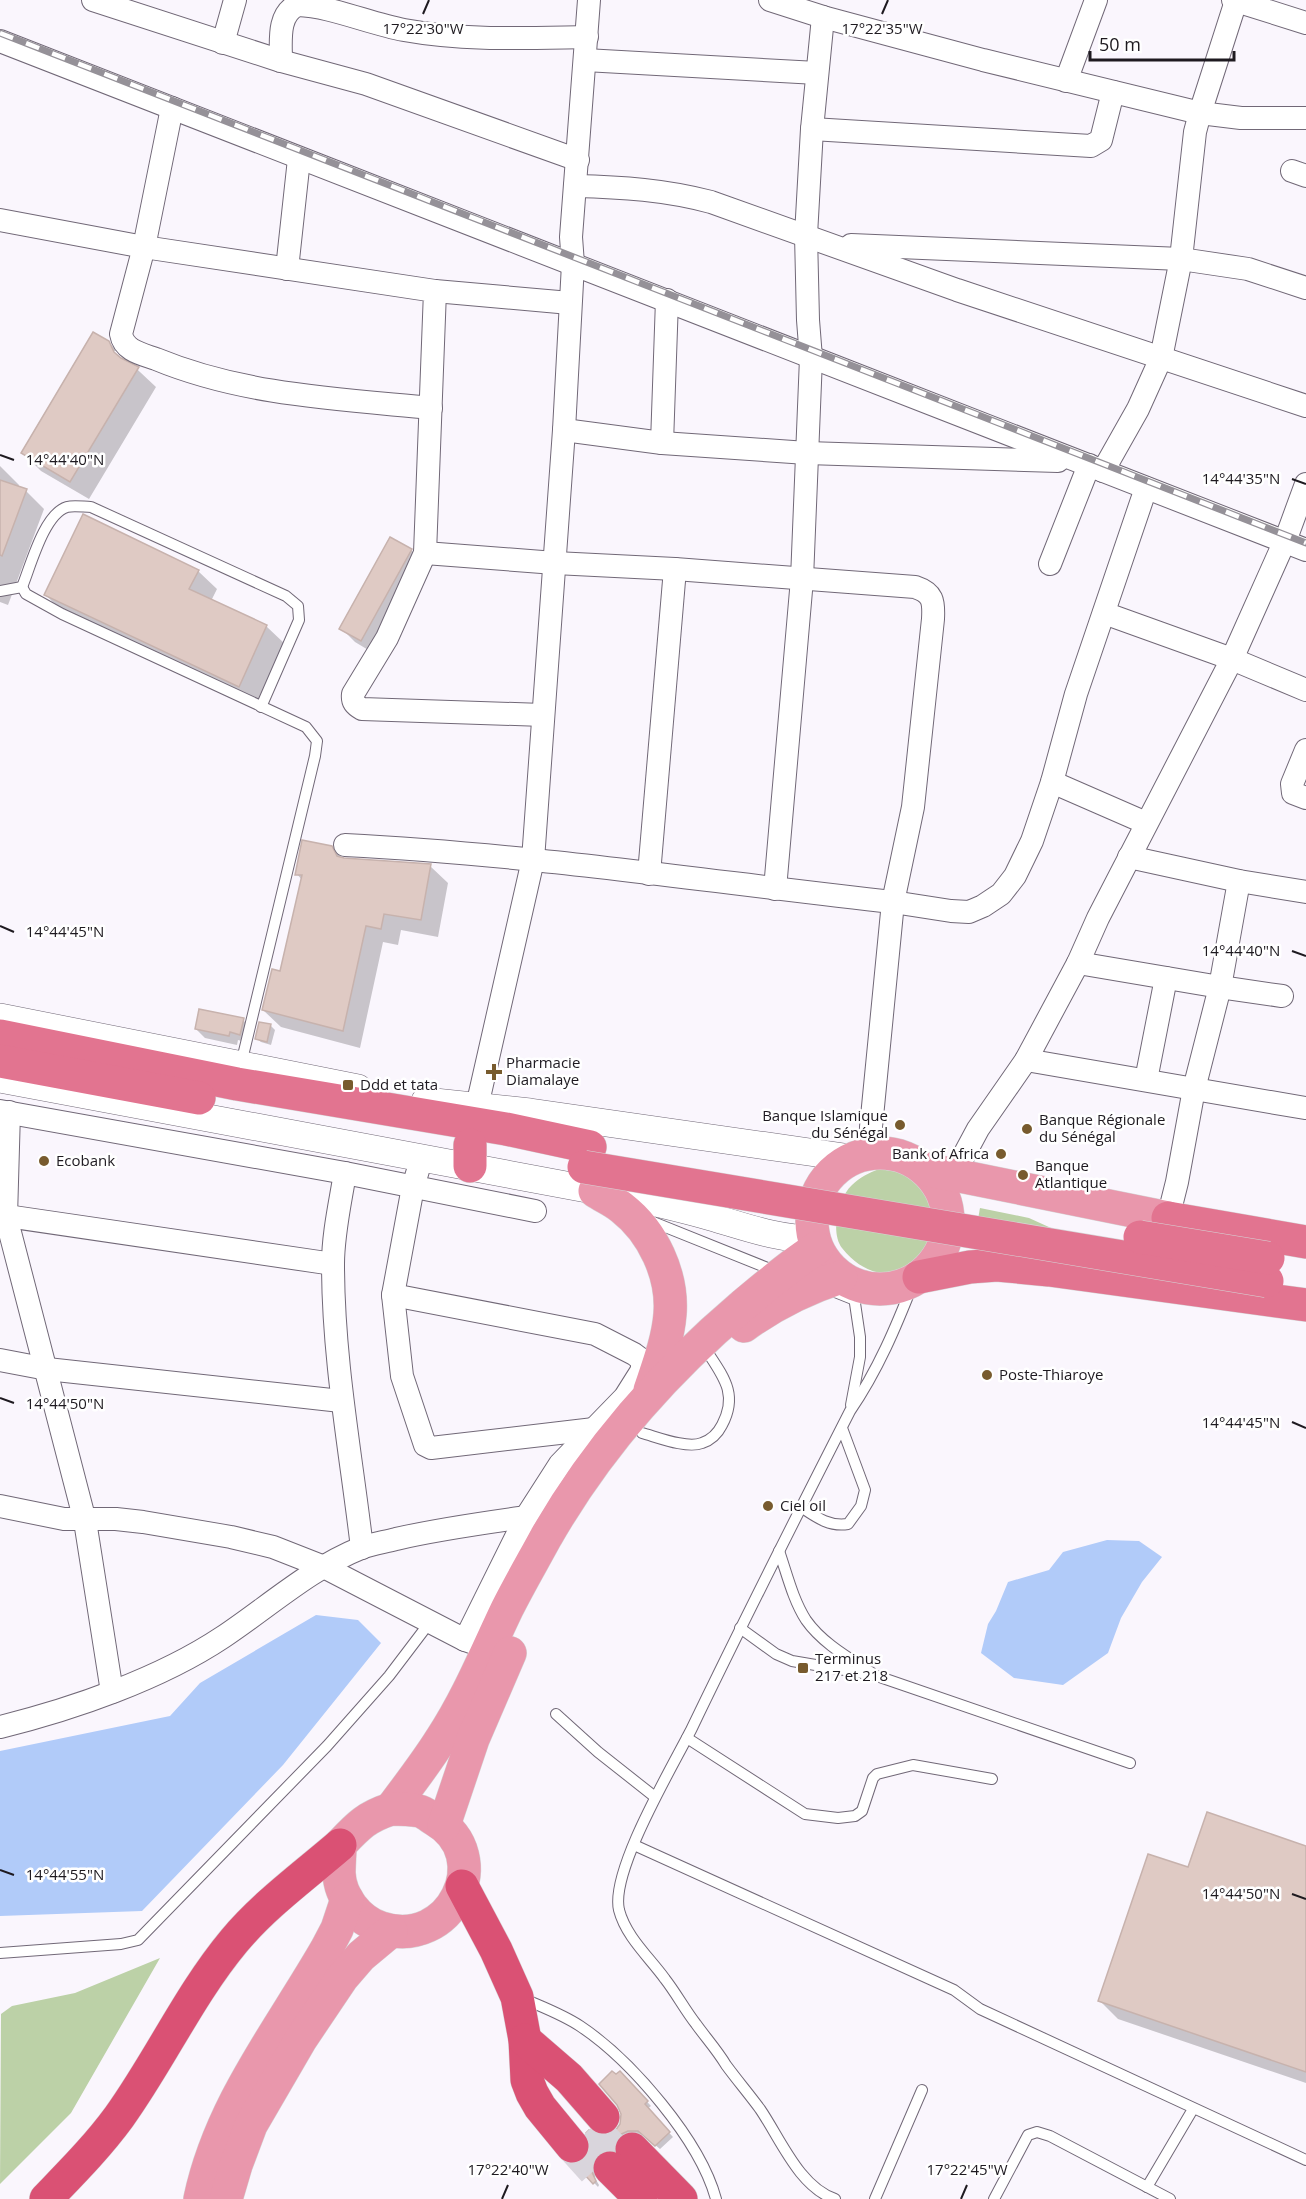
<svg xmlns="http://www.w3.org/2000/svg" width="1306" height="2199" viewBox="0 0 1306 2199" font-family="'Open Sans',sans-serif">
  <rect width="100%" height="100%" fill="#faf6fd"/>
  <g fill="#bcd1a7">
    <path d="M 879,1169 C 891,1171 904,1171 914,1178 C 974,1219 900,1320 842,1248 C 830,1232 838,1198 852,1185 C 860,1177 869,1173 879,1169 Z"/>
    <polygon points="980,1208 1029,1218 1093,1247 973,1247"/>
    <polygon points="160,1958 71,2113 0,2184 1,2014 12,2006 75,1993"/>
  </g>
  <g fill="#b1cbf9">
    <polygon points="1107,1540 1139,1541 1162,1557 1142,1582 1121,1618 1108,1653 1063,1685 1014,1678 981,1653 988,1624 996,1611 1008,1582 1049,1570 1063,1552"/>
    <polygon points="316,1615 358,1620 381,1643 283,1765 142,1911 0,1916 0,1751 170,1716 200,1683"/>
  </g>
  <g fill="#0003" fill-rule="evenodd">
    <path d="M 108,342 L 156,387 L 89,499 L 41,471 L 23,453 ZM 112,351 L 116,351 L 127,362 L 125,364 Z"/>
    <polygon points="0,466 19,485 18,488 26,491 44,509 8,605 0,602"/>
    <polygon points="411,550 425,564 375,654 355,642 341,628"/>
    <polygon points="198,571 217,589 211,601 266,626 285,644 257,705 64,614 46,595"/>
    <polygon points="331,847 344,860 430,866 448,883 438,937 401,930 398,945 383,942 360,1048 281,1027 263,1010 281,973 302,880 297,874"/>
    <polygon points="243,1020 252,1029 249,1043 238,1040 237,1045 205,1038 196,1029"/>
    <polygon points="271,1026 275,1030 271,1045 261,1042 256,1038"/>
    <polygon points="1306,1848 1306,2083 1118,2019 1099,2000 1189,1869"/>
    <path d="M 620,2073 L 651,2106 L 647,2109 L 673,2137 L 660,2149 L 643,2135 L 633,2134 L 617,2153 L 596,2167 L 595,2178 L 599,2185 L 598,2187 L 577,2165 L 584,2162 L 591,2154 L 597,2136 L 607,2137 L 616,2133 L 622,2124 L 623,2114 L 616,2076 ZM 622,2134 L 611,2151 L 609,2149 L 617,2136 Z"/>
  </g>
  <g fill="#dfcac4" stroke="#c7b2ad" stroke-width="1.5">
    <polygon points="93,332 109,341 114,352 121,358 139,367 70,482 21,453"/>
    <polygon points="0,480 27,489 2,556 0,555"/>
    <polygon points="83,514 199,570 189,589 267,625 239,687 44,595"/>
    <polygon points="390,537 412,549 361,641 339,629"/>
    <polygon points="302,840 332,846 337,856 344,858 431,864 421,920 384,914 381,929 366,926 343,1031 262,1010 272,969 280,971 302,875 295,875"/>
    <polygon points="199,1009 244,1018 240,1035 230,1032 229,1036 195,1029"/>
    <polygon points="259,1022 271,1024 267,1042 255,1039"/>
    <polygon points="1207,1812 1306,1846 1306,2072 1098,2001 1148,1854 1188,1867"/>
    <polygon points="612,2071 616,2074 620,2071 648,2101 645,2104 670,2132 655,2146 638,2131 628,2131 619,2135 614,2143 614,2150 605,2150 597,2154 592,2163 592,2172 596,2181 593,2184 575,2164 583,2161 589,2153 590,2142 586,2133 589,2130 597,2135 607,2135 615,2131 620,2124 621,2114 617,2105 599,2084"/>
  </g>
  <g fill="none" stroke-linecap="round" stroke-linejoin="round">
    <g stroke="#d9d5dc" stroke-width="33" stroke-dasharray="33 16" stroke-linecap="butt">
      <polyline points="592,2127 621,2158"/>
      <polyline points="572,2146 600,2177"/>
    </g>
    <defs>
      <g id="service">
        <polyline points="22,587 26,594 62,614 306,727 317,741 315,756 241,1064"/>
        <path d="M 22,587 C 31,565 44,514 67,507 C 74,505 84,507 91,507 L 286,596 L 298,606 L 299,620 L 261,707"/>
        <polyline points="0,591 22,587"/>
        <polyline points="648,1220 775,1271"/>
        <polyline points="830,1290 855,1300"/>
        <polyline points="851,1405 860,1357 860,1337 852,1283"/>
        <path d="M 642,1433 C 657,1437 687,1449 702,1443 C 711,1440 718,1433 722,1425 C 737,1397 726,1380 710,1356"/>
        <path d="M 801,1507 C 816,1517 829,1527 848,1524 L 861,1506 L 865,1490 L 842,1428"/>
        <path d="M 779,1551 C 787,1574 793,1600 806,1620 C 822,1643 849,1658 872,1673"/>
        <polyline points="740,1628 776,1654 792,1661 874,1675 1130,1763"/>
        <polyline points="556,1714 598,1752 655,1797"/>
        <polyline points="687,1738 805,1814 838,1818 855,1816 862,1811 873,1778 877,1774 913,1765 992,1779"/>
        <polyline points="634,1845 954,1990 980,2009 1306,2160"/>
        <polyline points="0,1953 121,1944 138,1940 327,1746 389,1676 430,1622"/>
        <path d="M 522,1998 C 542,2007 562,2014 580,2026 C 631,2060 700,2140 716,2199"/>
        <polyline points="1147,2187 1193,2109"/>
        <path d="M 835,2199 C 799,2187 780,2138 760,2109 C 749,2094 737,2080 726,2065 C 717,2050 706,2038 696,2024 C 685,2010 676,1993 665,1979 C 650,1958 626,1937 619,1910 C 610,1871 673,1766 692,1728 C 743,1622 796,1517 850,1411 C 878,1370 896,1327 914,1281"/>
        <polyline points="875,2199 922,2090"/>
        <polyline points="994,2199 1028,2135 1037,2132 1050,2136 1170,2199"/>
      </g>
      <g id="minor">
        <polyline points="93,0 281,61 366,84 578,160"/>
        <polyline points="770,0 823,17 983,60 1200,113 1241,118 1306,118"/>
        <polyline points="1233,0 1306,23"/>
        <polyline points="0,41 1306,550"/>
        <polyline points="223,43 235,0"/>
        <polyline points="585,60 817,73"/>
        <path d="M 281,61 C 281,42 277,13 298,5 C 330,6 371,24 404,30 C 464,41 527,38 587,37"/>
        <polyline points="1066,81 1096,0"/>
        <path d="M 172,108 L 144,247 L 121,334 C 124,351 142,354 156,359 C 243,395 338,399 431,408"/>
        <polyline points="812,129 1091,146 1101,140 1113,92"/>
        <polyline points="1292,171 1306,176"/>
        <path d="M 575,186 C 622,187 666,190 711,202 L 957,290 L 1306,406"/>
        <path d="M 0,220 L 144,247 L 435,291 L 425,553 L 387,638 L 353,694 C 352,702 355,705 362,709 L 543,715"/>
        <polyline points="851,245 1181,259 1248,269 1306,288"/>
        <polyline points="287,269 299,159"/>
        <polyline points="435,291 570,303"/>
        <polyline points="564,430 662,443 807,453 1058,461"/>
        <polyline points="662,443 667,300"/>
        <polyline points="1103,471 1138,409 1161,358 1181,259 1195,132 1200,113 1236,1"/>
        <path d="M 425,553 L 555,563 L 675,569 L 915,587 C 933,593 934,601 933,619 L 913,807 L 893,902 L 871,1127 L 870,1153"/>
        <polyline points="1050,564 1089,465"/>
        <polyline points="1104,613 1232,659 1306,690"/>
        <polyline points="1306,750 1292,784 1293,793 1306,798"/>
        <polyline points="1052,782 1146,823"/>
        <path d="M 345,845 C 528,854 711,882 893,902 L 951,911 L 969,912 L 983,906 L 1001,894 L 1015,876 L 1032,841 L 1052,782 L 1076,694 L 1146,488"/>
        <polyline points="1129,857 1239,881 1306,892"/>
        <polyline points="649,874 675,569"/>
        <polyline points="775,889 802,579 811,358 808,320 806,235 812,129 823,17"/>
        <polyline points="1078,963 1220,987 1282,996"/>
        <polyline points="1026,1060 1305,1108"/>
        <polyline points="1146,1080 1166,978"/>
        <polyline points="0,1111 345,1173 535,1211"/>
        <polyline points="9,1112 6,1217 85,1521 112,1692"/>
        <polyline points="473,1124 533,860 564,430 573,264 571,237 589,0"/>
        <polyline points="422,1157 413,1187 393,1295 402,1376 425,1445 431,1448 594,1429"/>
        <path d="M 345,1173 C 340,1204 333,1234 333,1264 C 333,1360 351,1454 362,1548"/>
        <polyline points="941,1182 951,1174 963,1157 978,1129 1026,1060 1078,963 1098,918 1232,659 1287,536 1306,484"/>
        <polyline points="0,1215 333,1264"/>
        <polyline points="1168,1218 1177,1182 1194,1089 1220,987 1239,881"/>
        <polyline points="393,1295 595,1334 634,1354 642,1360 642,1370 625,1397 560,1464 526,1517 465,1640"/>
        <polyline points="0,1360 47,1369 341,1401"/>
        <polyline points="0,1506 64,1519 116,1519 143,1522 231,1537 273,1547 324,1567 465,1640 479,1645"/>
        <path d="M 0,1727 C 73,1709 160,1679 223,1637 C 268,1607 311,1568 361,1548 C 372,1544 385,1542 396,1539 C 439,1529 483,1523 526,1517"/>
      </g>
      <g id="tertiary">
        <polyline points="0,1017 358,1088"/>
        <path d="M 0,1079 L 630,1197 C 657,1203 684,1209 711,1217 C 746,1227 777,1239 814,1239"/>
        <polyline points="425,1101 530,1112 851,1158"/>
      </g>
      <g id="primary">
        <circle cx="880" cy="1221" r="68"/>
        <polyline points="925,1169 1168,1218"/>
        <path d="M 595,1191 C 604,1197 614,1201 622,1208 C 653,1232 673,1275 670,1314 C 668,1340 658,1366 650,1390"/>
        <path d="M 744,1326 C 774,1304 807,1288 841,1277"/>
        <path d="M 391,1809 C 408,1786 426,1763 441,1739 C 468,1698 486,1653 507,1609 C 519,1585 533,1561 546,1537 C 597,1448 663,1373 742,1306 C 766,1286 790,1265 817,1248"/>
        <path d="M 391,1809 C 400,1809 410,1809 419,1811 C 424,1812 430,1817 435,1820 C 497,1856 451,1951 381,1928 C 358,1920 340,1897 339,1873 C 339,1864 340,1854 340,1845 C 358,1826 366,1817 391,1809 Z"/>
        <polyline points="444,1825 473,1739 510,1653"/>
        <path d="M 200,2199 C 220,2104 280,2030 327,1948 L 337,1929 L 347,1899"/>
        <polyline points="226,2199 236,2165 251,2125 301,2039 342,1978 361,1956 391,1931"/>
      </g>
      <g id="trunk">
        <polyline points="0,1036 237,1084 506,1129 590,1147"/>
        <polyline points="0,1061 199,1098"/>
        <polyline points="470,1145 470,1166"/>
        <polyline points="1168,1218 1306,1242"/>
        <polyline points="919,1277 970,1267 997,1265 1049,1270 1306,1305"/>
      </g>
      <g id="motorway">
        <polyline points="462,1886 496,1950 517,1997 525,2040 527,2080 532,2093 540,2107 572,2146"/>
        <polyline points="525,2040 569,2078 603,2117"/>
        <polyline points="632,2149 681,2199"/>
        <polyline points="610,2168 641,2199"/>
        <path d="M 46,2199 C 71,2173 97,2147 119,2117 C 160,2060 189,1995 234,1941 C 264,1905 304,1876 340,1845"/>
      </g>
    </defs>
    <use href="#service" stroke="#716877" stroke-width="12"/>
    <use href="#minor" stroke="#716877" stroke-width="24"/>
    <use href="#tertiary" stroke="#716877" stroke-width="28"/>
    <use href="#primary" stroke="#d6d6d7" stroke-width="34"/>
    <use href="#trunk" stroke="#d6d6d7" stroke-width="34"/>
    <use href="#motorway" stroke="#d6d6d7" stroke-width="34"/>
    <use href="#service" stroke="#fff" stroke-width="10"/>
    <use href="#minor" stroke="#fff" stroke-width="22"/>
    <use href="#tertiary" stroke="#fff" stroke-width="27"/>
    <use href="#primary" stroke="#e997ac" stroke-width="33"/>
    <use href="#trunk" stroke="#e27490" stroke-width="33"/>
    <use href="#motorway" stroke="#da5174" stroke-width="33"/>
    <defs>
      <polyline id="rail" points="0,33 1306,543"/>
    </defs>
    <use href="#rail" stroke="#959198" stroke-width="7"/>
    <use href="#rail" stroke="#fff" stroke-width="4.5" stroke-dasharray="14" stroke-linecap="butt"/>
    <defs>
      <g id="trunk-bridge">
        <polyline points="584,1167 1267,1281"/>
        <polyline points="1140,1237 1268,1258"/>
      </g>
    </defs>
    <use href="#trunk-bridge" stroke="#d6d6d7" stroke-width="34" stroke-linecap="butt"/>
    <use href="#trunk-bridge" stroke="#e27490" stroke-width="33"/>
  </g>
  <path fill="none" stroke="#1e1a20" stroke-width="2" d="M 423,14 L 429,0M 882,14 L 888,0M 0,455 L 14,460M 1292,479 L 1306,484M 0,926 L 14,932M 1292,951 L 1306,956M 0,1398 L 14,1403M 1292,1422 L 1306,1428M 0,1870 L 14,1875M 1292,1894 L 1306,1899M 502,2199 L 508,2185M 961,2199 L 967,2185"/>
  <g fill="#785b2e" stroke="#fff" stroke-width="2">
    <path d="M491 1063h6v6h6v6h-6v6h-6v-6h-6v-6h6z"/>
    <rect x="342" y="1079" width="12" height="12" rx="3"/>
    <circle cx="900" cy="1125" r="6"/>
    <circle cx="1027" cy="1129" r="6"/>
    <circle cx="1001" cy="1154" r="6"/>
    <circle cx="44" cy="1161" r="6"/>
    <circle cx="1023" cy="1175" r="6"/>
    <circle cx="987" cy="1375" r="6"/>
    <circle cx="768" cy="1506" r="6"/>
    <rect x="797" y="1662" width="12" height="12" rx="3"/>
  </g>
  <g text-anchor="middle" stroke-width="5" stroke-linejoin="round" paint-order="stroke">
    <g font-size="15" fill="#1e1a20" stroke="#fff" text-anchor="start">
      <text x="506" y="1068">Pharmacie<tspan x="506" dy="17">Diamalaye</tspan></text>
      <text x="360" y="1090">Ddd et tata</text>
      <text x="888" y="1121" text-anchor="end">Banque Islamique<tspan x="888" dy="17">du Sénégal</tspan></text>
      <text x="1039" y="1125">Banque Régionale<tspan x="1039" dy="17">du Sénégal</tspan></text>
      <text x="989" y="1159" text-anchor="end">Bank of Africa</text>
      <text x="56" y="1166">Ecobank</text>
      <text x="1035" y="1171">Banque<tspan x="1035" dy="17">Atlantique</tspan></text>
      <text x="999" y="1380">Poste-Thiaroye</text>
      <text x="780" y="1511">Ciel oil</text>
      <text x="815" y="1664">Terminus<tspan x="815" dy="17">217 et 218</tspan></text>
    </g>
  </g>
  <g font-size="15" text-anchor="middle" fill="#1e1a20" stroke="#fff" stroke-width="5" stroke-linejoin="round" paint-order="stroke">
    <text x="423" y="34">17°22'30"W</text>
    <text x="882" y="34">17°22'35"W</text>
    <text x="65" y="465">14°44'40"N</text>
    <text x="1241" y="484">14°44'35"N</text>
    <text x="65" y="937">14°44'45"N</text>
    <text x="1241" y="956">14°44'40"N</text>
    <text x="65" y="1409">14°44'50"N</text>
    <text x="1241" y="1428">14°44'45"N</text>
    <text x="65" y="1880">14°44'55"N</text>
    <text x="1241" y="1899">14°44'50"N</text>
    <text x="508" y="2175">17°22'40"W</text>
    <text x="967" y="2175">17°22'45"W</text>
  </g>
  <path d="M1090 51v9h144v-9" fill="none" stroke="#1e1a20" stroke-width="3"/>
  <text x="1099" y="51" font-size="18" fill="#1e1a20" stroke="#ffffff" stroke-width="4.5" paint-order="stroke">50 m</text>
</svg>
